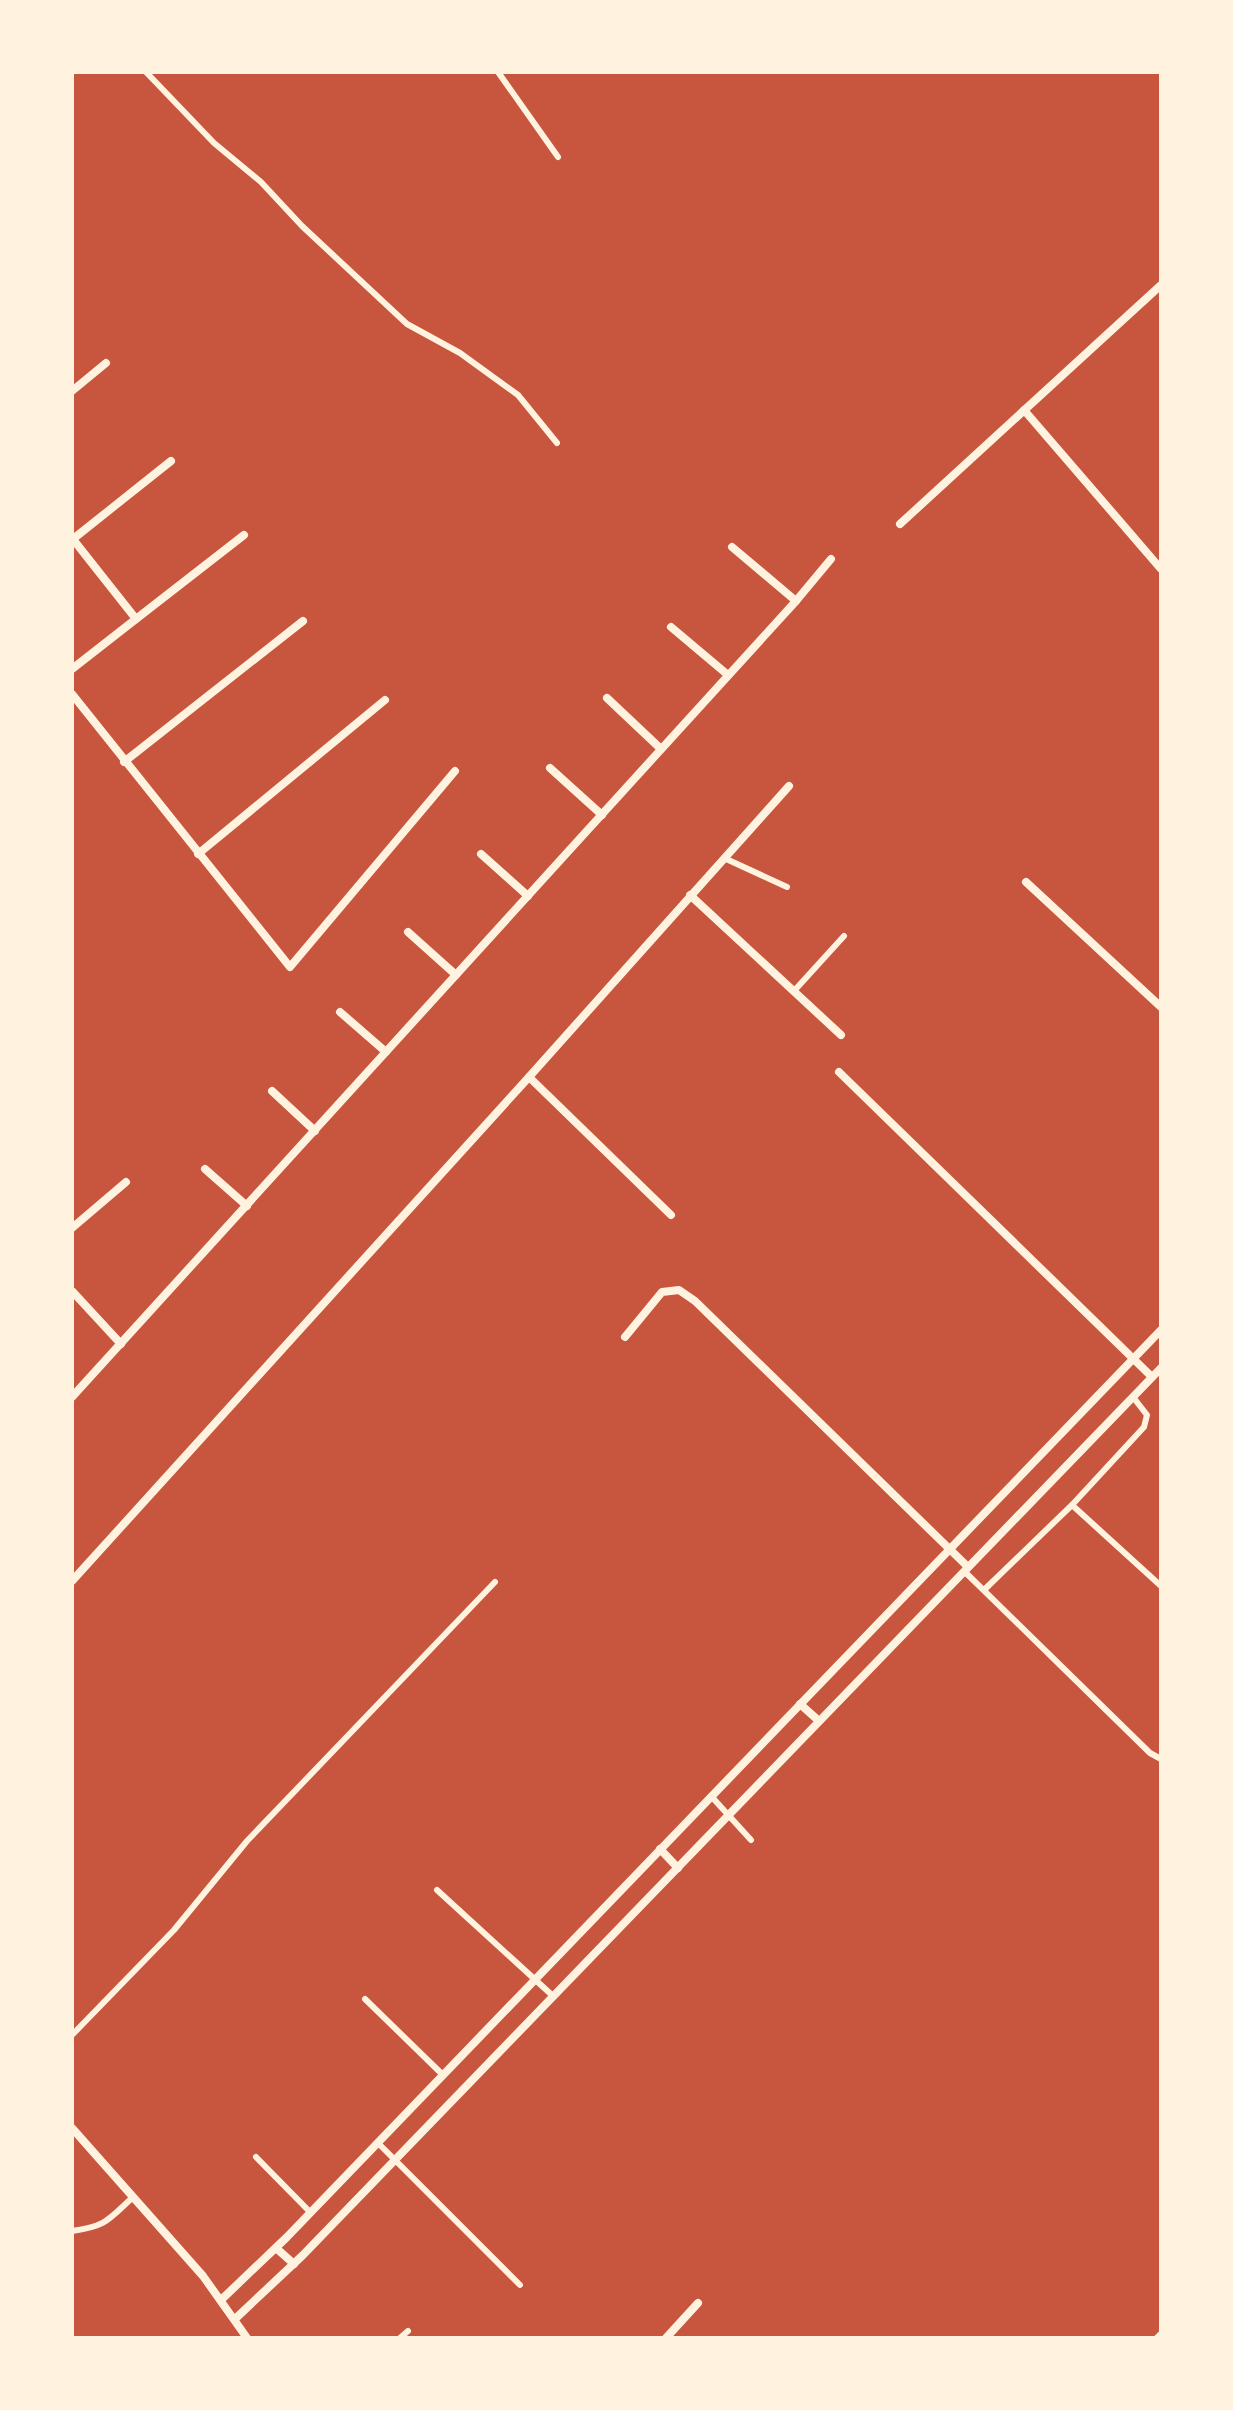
<svg xmlns="http://www.w3.org/2000/svg" width="1233" height="2410" viewBox="0 0 1233 2410" font-family="Roboto,sans-serif">
  <rect width="100%" height="100%" fill="#c8553d"/>
  <g fill="none" stroke-linecap="round" stroke-linejoin="round">
    <g stroke="#fff3e0" stroke-width="6">
      <polyline points="146,72 214,143 261,182 302,226 407,324 460,353 518,395 557,443"/>
      <polyline points="498,72 558,157"/>
      <polyline points="724,858 787,887"/>
      <polyline points="794,991 844,936"/>
      <polyline points="1133,1397 1147,1415 1144,1427 1072,1505 1161,1586"/>
      <polyline points="964,1571 1150,1753 1161,1759"/>
      <polyline points="984,1590 1072,1505"/>
      <polyline points="711,1796 751,1840"/>
      <polyline points="437,1890 553,1996"/>
      <polyline points="365,1999 443,2075"/>
      <polyline points="72,2035 174,1930 247,1841 495,1582"/>
      <polyline points="378,2143 520,2285"/>
      <polyline points="256,2157 311,2213"/>
      <path d="M 72,2231 C 107,2226 108,2220 133,2197"/>
      <polyline points="400,2338 408,2331"/>
    </g>
    <g stroke="#fff3e0" stroke-width="8">
      <polyline points="72,391 106,363"/>
      <polyline points="1024,410 1161,569"/>
      <polyline points="900,524 1161,285"/>
      <polyline points="72,538 136,619 244,535"/>
      <polyline points="73,539 171,461"/>
      <polyline points="732,547 796,601"/>
      <polyline points="671,627 728,675"/>
      <polyline points="72,669 136,619"/>
      <polyline points="72,694 290,967 455,771"/>
      <polyline points="607,698 661,749"/>
      <polyline points="124,762 303,621"/>
      <polyline points="550,768 602,815"/>
      <polyline points="198,854 385,700"/>
      <polyline points="481,854 528,896"/>
      <polyline points="1026,882 1161,1007"/>
      <polyline points="690,895 841,1035"/>
      <polyline points="408,932 456,975"/>
      <polyline points="340,1012 386,1052"/>
      <polyline points="839,1072 1152,1377"/>
      <polyline points="529,1077 671,1215"/>
      <polyline points="272,1091 315,1131"/>
      <polyline points="205,1169 247,1206"/>
      <polyline points="72,1228 126,1182"/>
      <polyline points="72,1291 121,1344"/>
      <polyline points="625,1337 662,1292 679,1290 695,1301 968,1567"/>
      <polyline points="72,1397 796,601 831,559"/>
      <polyline points="72,1581 529,1077 789,786"/>
      <polyline points="800,1704 819,1721"/>
      <polyline points="660,1849 678,1868"/>
      <polyline points="72,2128 203,2276 247,2338"/>
      <polyline points="276,2248 294,2264"/>
      <polyline points="221,2300 287,2237 1161,1330"/>
      <polyline points="235,2319 303,2255 1161,1368"/>
      <polyline points="666,2338 698,2303"/>
      <polyline points="1158,2338 1161,2335"/>
    </g>
  </g>
  <rect width="1233" height="2410" fill="none" stroke="#fff3e0" stroke-width="148"/>
</svg>
